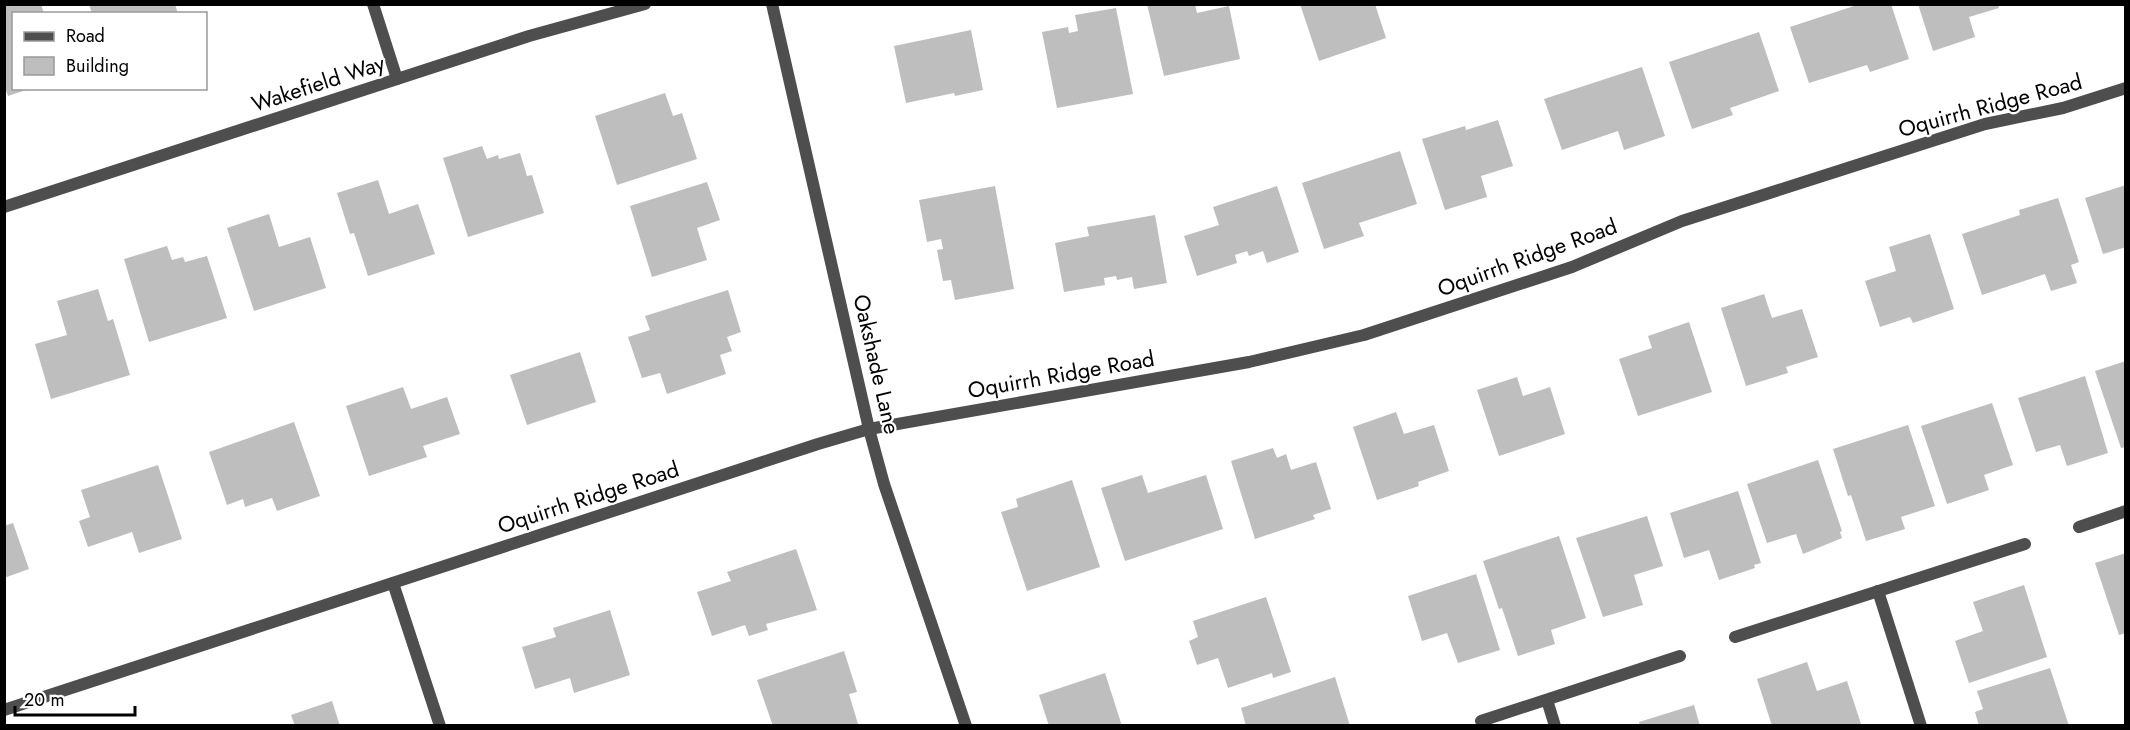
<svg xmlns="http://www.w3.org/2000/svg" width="2130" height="730" viewBox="0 0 2130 730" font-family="Jost,sans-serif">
  <rect width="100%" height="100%" fill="#fff"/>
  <g fill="#bebebe">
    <polygon points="4,4 41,4 44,14 14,14 14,88 29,89 8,96 4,85"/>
    <polygon points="89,4 175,4 178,14 92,14"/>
    <polygon points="1147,4 1195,4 1197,13 1229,6 1240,59 1164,76"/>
    <polygon points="1300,4 1375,4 1386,38 1319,61"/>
    <polygon points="1854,4 1891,4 1909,59 1870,72 1867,65 1809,83 1790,27 1854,6"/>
    <polygon points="1918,4 1998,4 1999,8 1969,17 1975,37 1933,51"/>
    <polygon points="1116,8 1133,94 1057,108 1042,32 1068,27 1069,33 1078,31 1075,15"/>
    <polygon points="971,30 983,90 955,96 954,93 906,103 894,46"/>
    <polygon points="1759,32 1779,91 1730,108 1733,115 1692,129 1669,62"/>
    <polygon points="1642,67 1665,136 1624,150 1618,131 1562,150 1544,99"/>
    <polygon points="665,93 673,116 682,113 697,159 617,185 595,116"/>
    <polygon points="1498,120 1513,166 1481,176 1487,197 1445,210 1422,139 1465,126 1466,130"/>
    <polygon points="482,146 487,159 498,155 499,159 520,153 527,176 532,175 544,213 468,237 443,158"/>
    <polygon points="1400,151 1417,204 1359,223 1364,236 1324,249 1302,183"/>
    <polygon points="378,180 389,214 418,204 435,254 368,276 354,233 350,234 337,193"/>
    <polygon points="707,182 720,220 697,228 707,260 652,277 630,206"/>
    <polygon points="2126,185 2126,247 2103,254 2085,198"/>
    <polygon points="995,186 1014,289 955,300 951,280 943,281 937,250 943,249 941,239 927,242 919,200"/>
    <polygon points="1277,186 1299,252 1267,263 1263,251 1249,256 1247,251 1235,255 1237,263 1197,276 1184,236 1219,225 1213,207"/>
    <polygon points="2058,198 2079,262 2071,265 2077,283 2051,291 2045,274 1982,295 1962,234 2020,215 2019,210"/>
    <polygon points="269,214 279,247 310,237 326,288 254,311 227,228"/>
    <polygon points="1155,215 1167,283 1134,289 1132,277 1117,280 1116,276 1104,278 1105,285 1064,292 1055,243 1089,236 1087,227"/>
    <polygon points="1930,234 1954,309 1913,323 1910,317 1880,327 1865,281 1896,271 1889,247"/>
    <polygon points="167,246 172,260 183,257 185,262 207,256 227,318 149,342 124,259"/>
    <polygon points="98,289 108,321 113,319 130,375 51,399 35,344 67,335 57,301"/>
    <polygon points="728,290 741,332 727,337 732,351 720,355 726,374 667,394 660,373 642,378 628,337 650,330 645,316"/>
    <polygon points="1764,294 1772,318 1802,309 1818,357 1786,367 1788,373 1746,386 1721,308"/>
    <polygon points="1689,322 1712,392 1638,416 1619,359 1652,348 1648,336"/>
    <polygon points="580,352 596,402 527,425 510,375"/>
    <polygon points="2126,361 2126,447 2121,448 2095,371"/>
    <polygon points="2085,376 2108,453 2067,466 2060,445 2036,452 2018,398"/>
    <polygon points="1517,377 1523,396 1550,387 1565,434 1499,456 1477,390"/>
    <polygon points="403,387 411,409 447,397 460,434 423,446 427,457 369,476 346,406"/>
    <polygon points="1992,403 2013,465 1984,475 1989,490 1947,504 1921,426"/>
    <polygon points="1396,412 1404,434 1434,425 1449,471 1418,482 1419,486 1377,500 1353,427"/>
    <polygon points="294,422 320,496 277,511 272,498 245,507 243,499 227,505 209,452"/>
    <polygon points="1908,425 1935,506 1901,517 1905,529 1866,541 1851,495 1848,496 1833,449"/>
    <polygon points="1273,448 1277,458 1286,454 1291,470 1316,462 1331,509 1313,515 1315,519 1255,539 1231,461"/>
    <polygon points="1818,460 1842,531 1840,532 1842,538 1803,554 1796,534 1767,543 1747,484"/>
    <polygon points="158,465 182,539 139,553 132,532 88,547 79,521 90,517 81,490"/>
    <polygon points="1142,475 1148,493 1206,475 1223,529 1125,561 1101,488"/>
    <polygon points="1072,480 1100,567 1027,591 1001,512 1018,507 1016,499"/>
    <polygon points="1738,491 1761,563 1754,565 1755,568 1719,580 1709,550 1684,558 1670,513"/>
    <polygon points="1647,516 1663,566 1634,575 1643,605 1603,617 1576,538"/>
    <polygon points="13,523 29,569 4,578 4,526"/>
    <polygon points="1559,536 1586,618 1551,630 1555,644 1518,656 1502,608 1499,609 1483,561"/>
    <polygon points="796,549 817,610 766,624 768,630 749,636 745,625 712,636 697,592 731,581 727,572"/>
    <polygon points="2126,553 2126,633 2119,635 2095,563"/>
    <polygon points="1476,574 1500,650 1458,663 1447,633 1422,641 1408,596"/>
    <polygon points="2024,585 2047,657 1969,683 1955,641 1983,631 1973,602"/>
    <polygon points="1266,597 1291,672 1273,678 1272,673 1228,688 1218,658 1197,665 1189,641 1198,637 1193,621"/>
    <polygon points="610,610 630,675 574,693 570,678 535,689 522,647 556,637 553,628"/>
    <polygon points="844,651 857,692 849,694 858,724 773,726 757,680"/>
    <polygon points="1807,662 1817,691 1847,681 1861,724 1855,726 1772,726 1757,679"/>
    <polygon points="2050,668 2069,726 1979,726 1975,712 1983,709 1977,691"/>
    <polygon points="1105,673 1122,726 1049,726 1039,695"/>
    <polygon points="1335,677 1350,726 1246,726 1241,708"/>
    <polygon points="332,701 340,726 295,726 291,715"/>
    <polygon points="1694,705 1700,726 1640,726 1639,722"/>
  </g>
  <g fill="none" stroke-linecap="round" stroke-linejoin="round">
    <g stroke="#4e4e4e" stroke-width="12">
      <polyline points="373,4 397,79"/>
      <polyline points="772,4 869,429 884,484 966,726"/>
      <polyline points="4,207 529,36 645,4"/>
      <polyline points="2079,527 2126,511"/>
      <polyline points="393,583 440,726"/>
      <polyline points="1878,591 1921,726"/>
      <polyline points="1735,637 2025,544"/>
      <polyline points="1547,700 1555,726"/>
      <polyline points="4,710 818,444 869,429 1249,362 1364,335 1572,267 1682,221 1985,124 2063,108 2126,88"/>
      <polyline points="1481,721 1680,656"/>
    </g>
  </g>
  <g text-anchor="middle" stroke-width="4.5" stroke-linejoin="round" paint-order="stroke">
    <g font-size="22" fill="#000" stroke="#fff">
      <text transform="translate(318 83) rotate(-18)" y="8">Wakefield Way</text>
      <text transform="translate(1990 105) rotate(-15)" y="8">Oquirrh Ridge Road</text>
      <text transform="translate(1527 257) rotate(-20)" y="8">Oquirrh Ridge Road</text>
      <text transform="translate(877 364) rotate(77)" y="8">Oakshade Lane</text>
      <text transform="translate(1061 374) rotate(-10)" y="8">Oquirrh Ridge Road</text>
      <text transform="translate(588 497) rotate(-18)" y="8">Oquirrh Ridge Road</text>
    </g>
  </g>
  <rect width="2130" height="730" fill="none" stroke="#000000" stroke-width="12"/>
  <rect x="12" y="12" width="195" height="78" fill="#ffffff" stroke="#999999" stroke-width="1.5"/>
  <rect x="24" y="32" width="30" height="9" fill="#4e4e4e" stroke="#999999" stroke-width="1.5"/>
  <text x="66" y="42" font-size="18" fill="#000000">Road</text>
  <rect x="24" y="57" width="30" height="18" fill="#bebebe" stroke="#999999" stroke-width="1.5"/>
  <text x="66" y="72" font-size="18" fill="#000000">Building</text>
  <path d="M15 706v9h120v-9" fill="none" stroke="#000000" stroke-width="3"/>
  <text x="24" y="706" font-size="18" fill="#000000" stroke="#ffffff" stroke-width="4.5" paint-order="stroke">20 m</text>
</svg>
